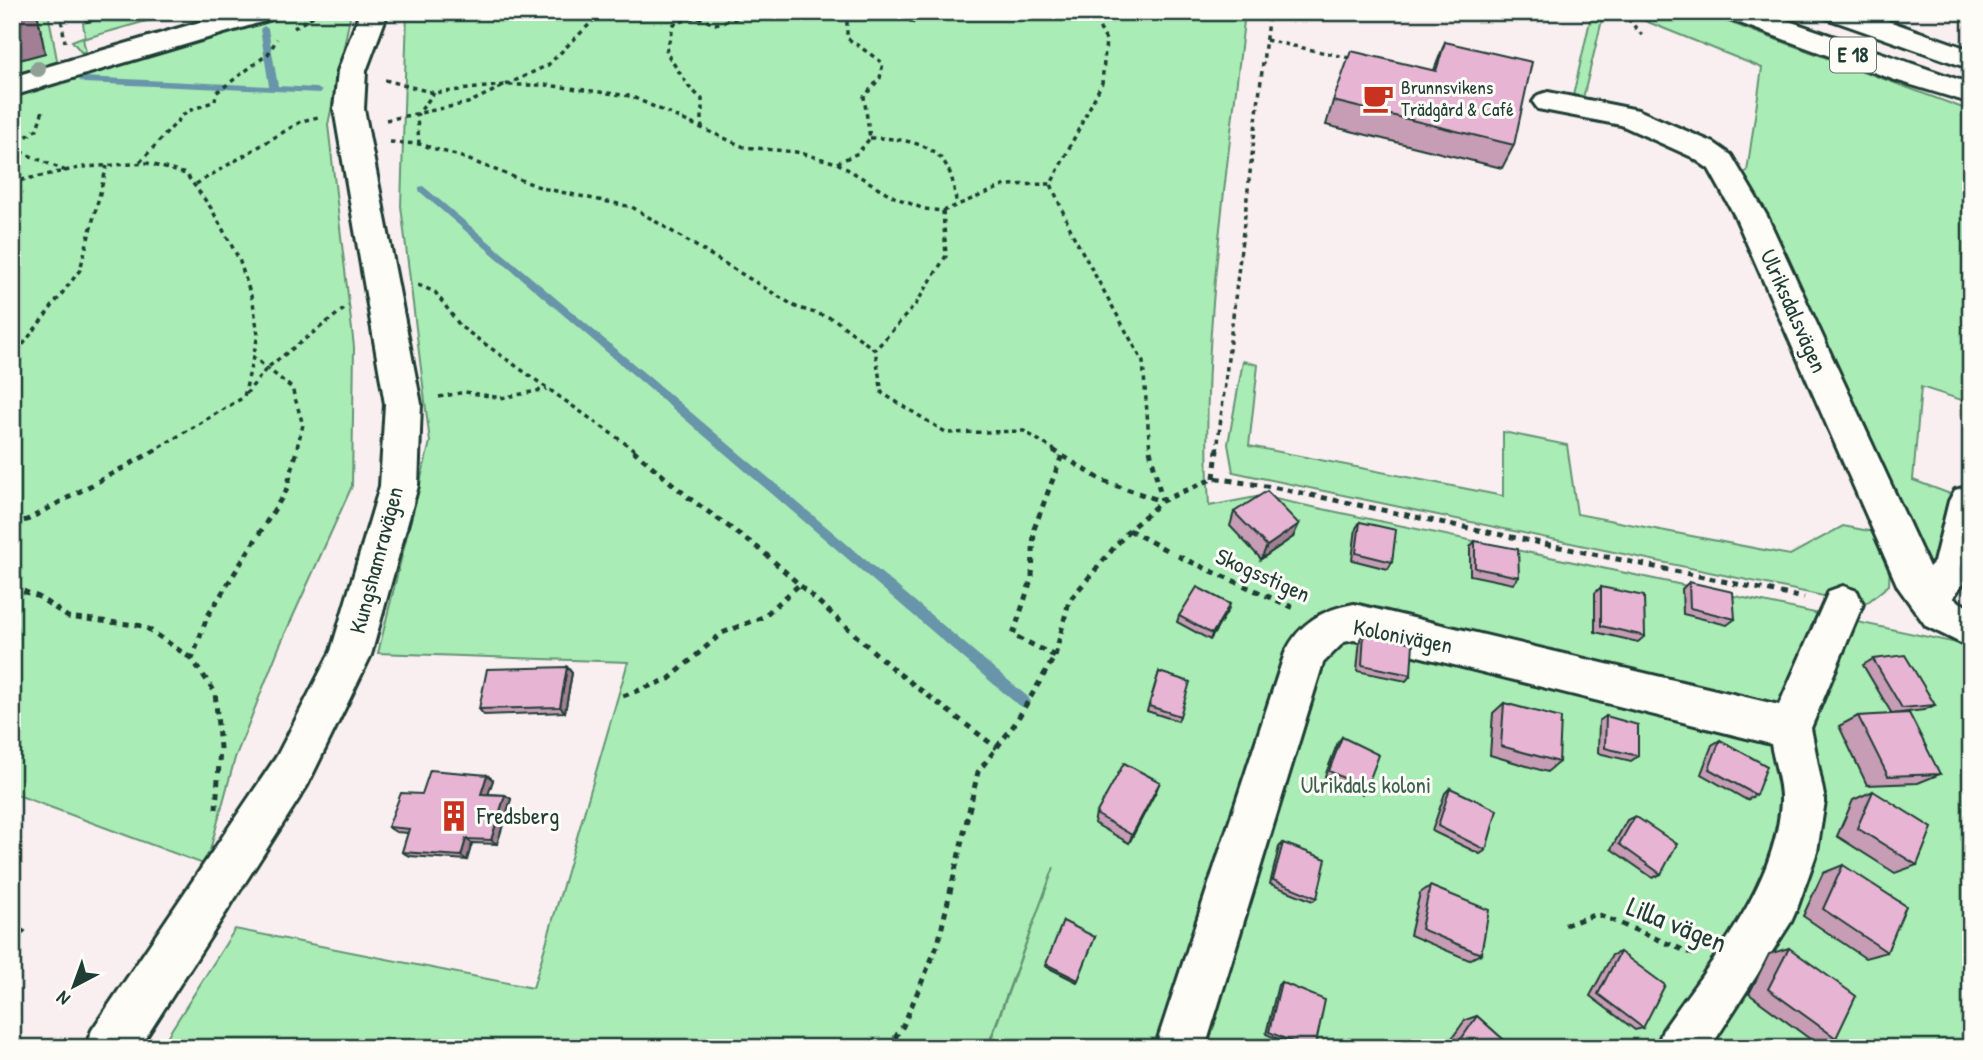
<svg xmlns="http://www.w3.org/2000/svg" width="1983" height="1060" viewBox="0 0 1983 1060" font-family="'Patrick Hand',sans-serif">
  <rect width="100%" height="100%" fill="#f9eef0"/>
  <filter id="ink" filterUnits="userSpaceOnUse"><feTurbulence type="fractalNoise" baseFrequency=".0143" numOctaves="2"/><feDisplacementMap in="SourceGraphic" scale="14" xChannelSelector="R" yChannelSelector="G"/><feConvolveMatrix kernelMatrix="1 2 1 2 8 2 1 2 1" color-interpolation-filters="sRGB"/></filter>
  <g filter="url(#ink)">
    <g fill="#aaecb5" stroke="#649474" stroke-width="2">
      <polygon points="37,12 48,12 58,65 12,82 12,62 45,53"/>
      <polygon points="121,12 178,12 83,39 86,52 81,52 72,41 85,36 83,23"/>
      <polygon points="286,12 351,12 328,125 354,347 352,486 280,645 235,758 206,865 12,793 12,91"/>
      <path d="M 407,12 L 1245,12 C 1227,176 1200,341 1209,506 L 1261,496 L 1971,646 L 1971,1048 L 988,1048 L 1054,867 L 987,1048 L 160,1048 L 235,929 L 533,988 L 628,662 L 378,653 L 430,442 L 401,206 Z"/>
      <polygon points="1592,12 1604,12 1582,102 1572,100"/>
      <polygon points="1623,12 1701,12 1971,111 1971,403 1921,387 1913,480 1956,496 1934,567 1921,568 1738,172 1747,172 1762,68"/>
      <polygon points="1243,361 1258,365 1249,446 1503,496 1503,432 1567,445 1577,514 1790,555 1843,526 1874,532 1890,564 1889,585 1868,602 1833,598 1233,472 1228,444"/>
    </g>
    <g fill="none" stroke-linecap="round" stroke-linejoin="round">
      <g fill="#6895a9" fill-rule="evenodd">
        <polygon points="264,26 268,29 278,86 317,88 322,91 320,93 84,83 79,80 84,77 269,86 260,29"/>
        <polygon points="423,186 1028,697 1030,701 1028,705 1023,707 1018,705 419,191 419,187"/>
      </g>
      <defs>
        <g id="minor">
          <polygon points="234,12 279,12 275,18 12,96 12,77"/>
          <polygon points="360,12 388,12 366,71 364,109 421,404 418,486 371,655 307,786 139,1048 85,1048 92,1030 277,756 331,651 380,486 385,404 334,109 338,71"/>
          <polygon points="1548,92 1638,110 1714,143 1731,155 1767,216 1929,567 1934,562 1949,501 1955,490 1971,486 1971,571 1953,598 1971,609 1971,648 1926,626 1898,587 1735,216 1709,169 1692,157 1621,125 1538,109 1533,102 1538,95"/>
          <path d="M 1843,586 L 1857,591 L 1863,604 L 1811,728 L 1825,801 L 1817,852 L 1798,906 L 1791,922 L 1710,1048 L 1656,1048 L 1663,1030 C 1710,962 1776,888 1781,802 C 1782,784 1774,762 1771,744 L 1354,640 L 1344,642 L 1323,663 L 1205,1048 L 1155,1048 L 1285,653 C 1300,622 1322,610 1354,604 L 1779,705 L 1829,591 Z"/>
        </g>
        <g id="highway">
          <polygon points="1722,12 1763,12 1971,84 1971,103 1895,80 1726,18"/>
          <polygon points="1822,12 1863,12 1971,50 1971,69 1826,18"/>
        </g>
      </defs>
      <use href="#minor" stroke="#1f3d34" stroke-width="6"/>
      <use href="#highway" stroke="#1f3d34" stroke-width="6"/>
      <g stroke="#1f3d34" stroke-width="3.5" stroke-dasharray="4.5 4.5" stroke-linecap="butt">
        <polyline points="60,12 65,42"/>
        <polyline points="1091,12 1106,40 1102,83 1051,184 1073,235 1143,362 1150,451"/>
        <polyline points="1622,12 1642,35"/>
        <polyline points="294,28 320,12"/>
        <polyline points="1266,40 1354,59"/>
        <polyline points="385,80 434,93 505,85 547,85 630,96 744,147 796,152 837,163 894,197 924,209 943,211 946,256 916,304 875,350"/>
        <polyline points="386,120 468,103 548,65 602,12"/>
        <polyline points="702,129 702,99 689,87 666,52 674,24 696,17 715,24 754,14 893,14 917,24"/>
        <path d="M 870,138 C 897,138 937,141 949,171 C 954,181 954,193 957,204"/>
        <polyline points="390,142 419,144 459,156 542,188 632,207 796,307 834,319 875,350 882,393 947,433 1024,431 1056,451"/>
        <polyline points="419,144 417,115 434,93"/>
        <polyline points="12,147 37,129 44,107"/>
        <polyline points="12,148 66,171"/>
        <polyline points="140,162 186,112 215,101 216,93 268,54 277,39"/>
        <polyline points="837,163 858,153 870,138 864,97 880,78 883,63 847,38 847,12"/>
        <polyline points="12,182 84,167 147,163 186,174 211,208 239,259 253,302 258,335 244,397 153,451"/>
        <polyline points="196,184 302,121 318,117"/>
        <polyline points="943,211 1006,185 1051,184"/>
        <polyline points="418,285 435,292 461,327 636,451"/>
        <polyline points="252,356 292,388 303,425 296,451"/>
        <polyline points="12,359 80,270 107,166"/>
        <polyline points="246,394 267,368 348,306"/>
        <polyline points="439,397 465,392 501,398 547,389"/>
        <polyline points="1217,451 1269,12"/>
      </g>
      <g stroke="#1f3d34" stroke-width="5" stroke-dasharray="6 6" stroke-linecap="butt">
        <polyline points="633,450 689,498 761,550 893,669 997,748"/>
        <polyline points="1053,450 1103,481 1161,501"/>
        <polyline points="1150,450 1162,500"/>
        <polyline points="1214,478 1217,450"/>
        <polyline points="12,523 27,520 156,450"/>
        <polyline points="1129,530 1168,551"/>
        <polyline points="1178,556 1294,608"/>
        <polyline points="12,587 39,597 68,617 144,626 192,659"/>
        <polyline points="1055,656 1013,635 1032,577 1034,529 1062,455"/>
        <polyline points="623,696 669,679 722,633 763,617 799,585"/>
        <polyline points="216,809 220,748 215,692 192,659 207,617 286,491 297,450"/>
        <polyline points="1565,925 1597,914 1693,954"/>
        <polyline points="888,1048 903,1026 938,944 978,772 1014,725 1055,656 1069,601 1129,530 1162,501 1214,478 1272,487 1804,598"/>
      </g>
      <use href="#minor" fill="#fdfcf7" fill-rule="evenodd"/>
      <use href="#highway" fill="#fdfcf7" fill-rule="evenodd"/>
    </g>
    <circle fill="#90a097" cx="38" cy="69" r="8"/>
    <g fill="#c79cb5" stroke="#1f3d34" stroke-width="2">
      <polygon points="1445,42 1514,145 1502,168 1326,125 1333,101 1434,70"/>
      <polygon points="1234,512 1293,537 1261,559 1230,526"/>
      <polygon points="1360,522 1392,562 1388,569 1352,560 1356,528"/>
      <polygon points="1475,541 1519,577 1513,584 1470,575 1470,547"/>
      <polygon points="1689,582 1735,619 1727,625 1683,614 1682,589"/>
      <polygon points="1601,587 1645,636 1638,642 1595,632 1595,593"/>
      <polygon points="1228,610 1210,640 1177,622 1179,616"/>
      <polygon points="1364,633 1411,675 1406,681 1357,671 1360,639"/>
      <polygon points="1873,659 1935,705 1924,710 1892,714 1863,665"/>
      <polygon points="567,667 572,673 565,712 484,715 479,709"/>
      <polygon points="1159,672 1180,716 1178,721 1147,711"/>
      <polygon points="1504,703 1559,762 1547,772 1490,755 1493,713"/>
      <polygon points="1606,716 1638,756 1631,761 1598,753 1599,721"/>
      <polygon points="1858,716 1940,774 1918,783 1867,785 1839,726"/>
      <polygon points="1342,737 1366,789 1362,794 1325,776 1338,742"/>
      <polygon points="1720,740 1756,795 1747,800 1701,774 1712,745"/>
      <polygon points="487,775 493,780 488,794 505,795 511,799 497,844 472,843 467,860 409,856 402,852 408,833 396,832 388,827 422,794"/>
      <polygon points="1450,788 1486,850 1480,854 1432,831 1445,793"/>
      <polygon points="1156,791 1129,843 1094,823 1096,814"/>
      <polygon points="1873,791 1917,865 1895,873 1837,836 1853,800"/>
      <polygon points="1635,816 1661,874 1653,878 1611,849 1627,820"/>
      <polygon points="1283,843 1317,898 1313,901 1270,884 1279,847"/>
      <polygon points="1843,865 1887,952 1865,958 1803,916 1823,873"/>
      <polygon points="1430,886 1481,954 1469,960 1410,935 1420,893"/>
      <polygon points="1095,937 1077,982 1045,966 1046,964"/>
      <polygon points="1789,948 1836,1038 1814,1042 1749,994 1769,954"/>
      <polygon points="1620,952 1643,1028 1635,1030 1590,996 1612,955"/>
      <polygon points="1281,982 1315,1048 1298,1048 1266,1034 1278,985"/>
      <polygon points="1477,1016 1513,1048 1445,1048 1465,1020"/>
    </g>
    <g fill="#a27f94" stroke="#1f3d34" stroke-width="2">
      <polygon points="12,12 37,12 45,53 12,62"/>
      <polygon points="79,12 121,12 87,22"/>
      <polygon points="1299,524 1293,537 1261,559 1267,546"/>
      <polygon points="1230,604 1228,610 1210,640 1212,634"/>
      <polygon points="567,667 572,673 565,712 560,707"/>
      <polygon points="487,775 493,780 487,798 481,794"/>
      <polygon points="1160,782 1156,791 1129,843 1132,835"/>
      <polygon points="505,795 511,799 497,844 491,840"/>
      <polygon points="466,839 472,843 467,860 461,856"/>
      <polygon points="12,924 25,931 12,946"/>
    </g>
    <g fill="#e7b5d3" stroke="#1f3d34" stroke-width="2">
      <polygon points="1445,42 1532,62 1514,145 1333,101 1351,51 1436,71"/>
      <polygon points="1267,491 1299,524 1267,546 1234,512"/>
      <polygon points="1360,522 1396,530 1392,562 1356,553"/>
      <polygon points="1475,541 1518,549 1519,577 1475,568"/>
      <polygon points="1689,582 1733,592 1735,619 1690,608"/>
      <polygon points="1197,587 1230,604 1212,634 1179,616"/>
      <polygon points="1601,587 1644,596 1645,636 1601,626"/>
      <polygon points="1364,633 1413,643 1411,675 1362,665"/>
      <polygon points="1905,655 1935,705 1902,708 1873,659"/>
      <polygon points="567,667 560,707 479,709 487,669"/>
      <polygon points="1159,672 1190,682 1180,716 1149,706"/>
      <polygon points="1504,703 1561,718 1559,762 1501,746"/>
      <polygon points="1909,713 1940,774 1888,776 1858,716"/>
      <polygon points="1606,716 1638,725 1638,756 1605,748"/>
      <polygon points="1342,737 1379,755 1366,789 1329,771"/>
      <polygon points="1720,740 1767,766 1756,795 1709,769"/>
      <polygon points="1124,763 1160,782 1132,835 1096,814"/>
      <polygon points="430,770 487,775 481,794 505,795 491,840 466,839 461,856 402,852 409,829 388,827 401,793 422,794"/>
      <polygon points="1450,788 1497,810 1486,850 1438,826"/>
      <polygon points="1873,791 1932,828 1917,865 1857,828"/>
      <polygon points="1635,816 1677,844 1661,874 1619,844"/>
      <polygon points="1283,843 1326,859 1317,898 1273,880"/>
      <polygon points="1843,865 1906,906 1887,952 1823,909"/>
      <polygon points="1430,886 1489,910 1481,954 1421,929"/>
      <polygon points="1063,921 1095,937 1078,980 1046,964"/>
      <polygon points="1789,948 1856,996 1836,1038 1768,989"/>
      <polygon points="1620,952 1665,985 1643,1028 1598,994"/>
      <polygon points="1281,982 1325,1000 1315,1048 1306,1048 1269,1032"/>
      <polygon points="1477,1016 1513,1048 1455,1048"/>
      <polygon points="1035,1044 1043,1048 1033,1048"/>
    </g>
  </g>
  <defs>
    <symbol id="cafe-bare" viewBox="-9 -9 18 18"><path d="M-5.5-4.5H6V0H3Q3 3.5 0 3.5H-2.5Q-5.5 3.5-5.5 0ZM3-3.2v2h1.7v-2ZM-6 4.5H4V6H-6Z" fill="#c8321e" stroke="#fdfcf7" stroke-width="2.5" paint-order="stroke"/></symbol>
    <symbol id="building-bare" viewBox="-9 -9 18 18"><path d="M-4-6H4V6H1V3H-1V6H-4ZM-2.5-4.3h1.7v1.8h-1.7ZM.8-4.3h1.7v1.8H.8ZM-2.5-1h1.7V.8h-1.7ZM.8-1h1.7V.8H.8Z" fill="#c8321e" stroke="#fdfcf7" stroke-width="2.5" paint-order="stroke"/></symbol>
  </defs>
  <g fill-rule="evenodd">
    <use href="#cafe-bare" x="1356" y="76" width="44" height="44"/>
    <use href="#building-bare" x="432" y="794" width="44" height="44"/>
  </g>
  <g text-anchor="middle" stroke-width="6" stroke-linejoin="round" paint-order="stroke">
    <g font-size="19" fill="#1f3d34" stroke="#fdfcf7" text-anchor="start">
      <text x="1401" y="94">Brunnsvikens<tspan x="1401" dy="22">Trädgård &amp; Café</tspan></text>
    </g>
    <rect fill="#fdfcf7" stroke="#62766e" stroke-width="2" x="1830" y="37.5" width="46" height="35" rx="5"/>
    <g font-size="21" font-weight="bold" fill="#1f3d34">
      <text x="1853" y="62">E 18</text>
    </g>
    <g font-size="23" fill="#1f3d34" stroke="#fdfcf7">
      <text transform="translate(1794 311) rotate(66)" y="8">Ulriksdalsvägen</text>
      <text transform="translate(376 560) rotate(-75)" y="8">Kungshamravägen</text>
      <text transform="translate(1263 575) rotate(24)" y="8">Skogsstigen</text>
      <text transform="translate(1403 636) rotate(11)" y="8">Kolonivägen</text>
    </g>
    <g font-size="23" fill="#3b604e" stroke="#fdfcf7">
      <text x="1366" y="793">Ulrikdals koloni</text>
    </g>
    <g font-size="23" fill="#1f3d34" stroke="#fdfcf7" text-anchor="start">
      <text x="477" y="824">Fredsberg</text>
    </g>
    <g font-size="28" fill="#1f3d34" stroke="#fdfcf7">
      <text transform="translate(1677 924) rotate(22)" y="10">Lilla vägen</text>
    </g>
  </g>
  <rect width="1983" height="1060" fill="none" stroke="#fdfcf7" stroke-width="42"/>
  <rect x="21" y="21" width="1941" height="1018" fill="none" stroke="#1f3d34" stroke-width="2.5" filter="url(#ink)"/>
  <g transform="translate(74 986) rotate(221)" stroke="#fdfcf7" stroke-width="5" paint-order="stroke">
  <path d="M0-5L12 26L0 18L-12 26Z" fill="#1f3d34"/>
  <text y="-10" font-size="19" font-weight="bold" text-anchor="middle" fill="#1f3d34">N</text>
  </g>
</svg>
